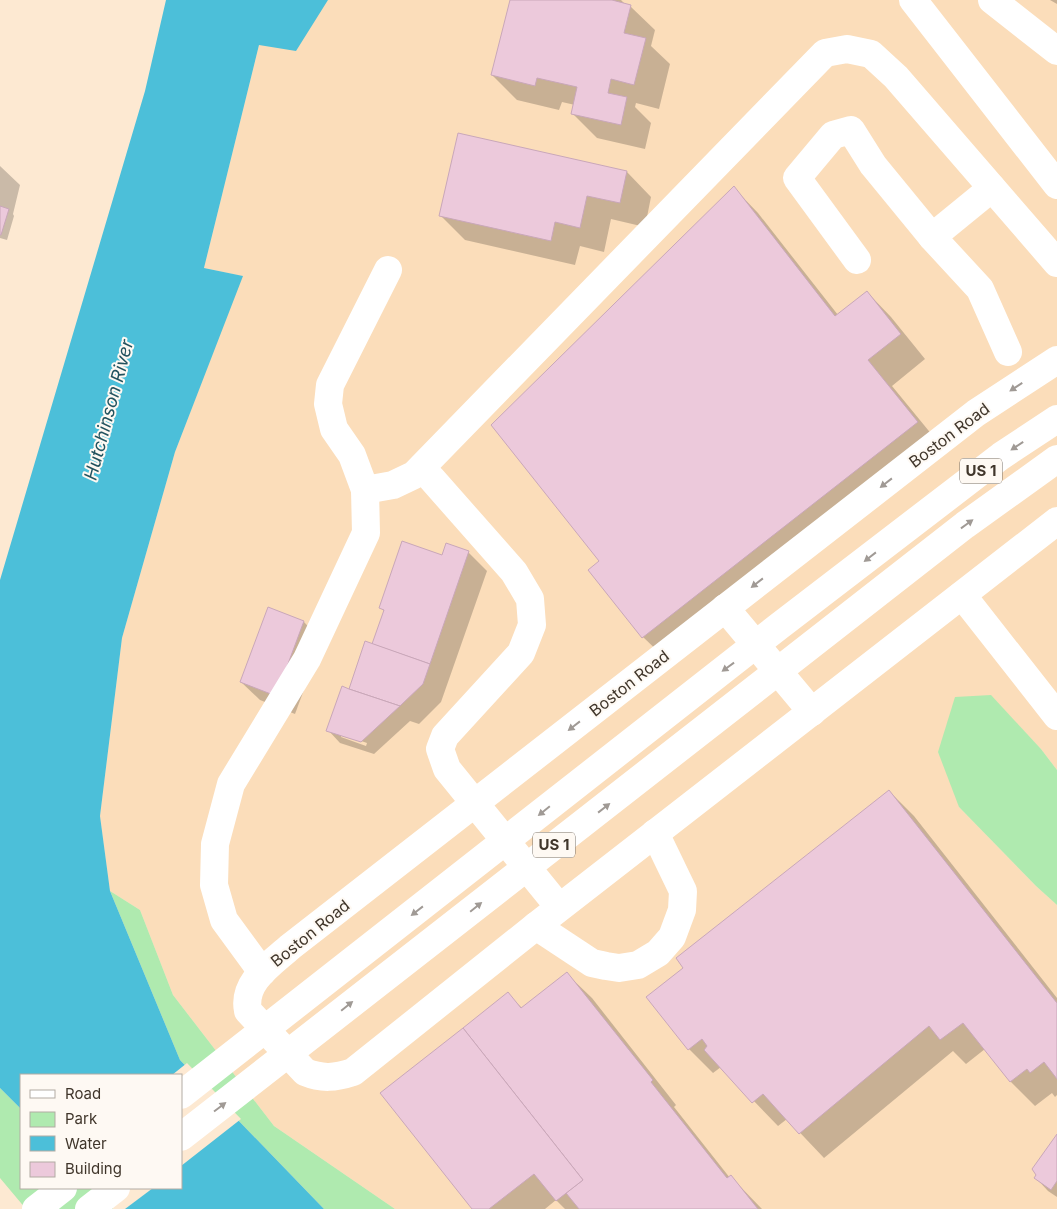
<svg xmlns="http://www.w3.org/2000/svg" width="1057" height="1209" viewBox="0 0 1057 1209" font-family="Inter,sans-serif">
  <rect width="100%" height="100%" fill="#fde9d2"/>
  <polygon fill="#fbddba" points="328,0 1057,0 1057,770 1041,749 990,695 959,807 1036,886 1057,905 1057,1209 395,1209 274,1126 173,995 140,910 110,891 100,816 122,638 175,452 242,276 204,268 259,45"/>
  <g fill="#afeaaf">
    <polygon points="991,695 1041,749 1057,770 1057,905 1036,886 959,807 938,752 955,697"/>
    <polygon points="110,891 140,910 173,995 274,1126 395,1209 324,1209 180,1060"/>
    <polygon points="0,1088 21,1109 21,1188 97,1188 116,1209 26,1209 0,1178"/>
  </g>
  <polygon fill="#4cbfd9" points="166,0 328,0 296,51 259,45 204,268 243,276 175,452 122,638 100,816 110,891 180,1060 324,1209 116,1209 97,1188 181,1188 181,1075 21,1075 21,1109 0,1088 0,580 145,91"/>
  <g fill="#fde9d2">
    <polygon points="187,1063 241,1119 181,1166 181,1075 172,1075"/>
    <polygon points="94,1188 153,1188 125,1209 113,1209"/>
  </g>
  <g fill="#0003" fill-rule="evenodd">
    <polygon points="511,0 621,0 626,5 630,6 655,30 651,46 670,64 659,109 636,103 635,107 651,123 645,149 597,138 572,113 575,105 562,102 559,110 517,100 492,75"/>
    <polygon points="1050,0 1057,0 1057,4"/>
    <polygon points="459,134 627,172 651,197 645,227 611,219 604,252 580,246 575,265 465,240 440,215"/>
    <polygon points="0,166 20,185 13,214 14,216 7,240 0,238"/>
    <polygon points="734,188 758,213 838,315 867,292 891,317 925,359 892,386 942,447 668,661 643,637 601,561"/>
    <path d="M 468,552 L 487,571 L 441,702 L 419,724 L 410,721 L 374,754 L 340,743 L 328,730 L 354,692 L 385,612 L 380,607 L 443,557 ZM 341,734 L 367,743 L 366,746 L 341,737 Z"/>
    <polygon points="269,609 304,622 322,641 295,714 260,700 241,682"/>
    <polygon points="889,791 914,816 1057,998 1057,1095 1055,1097 1052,1093 1035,1106 1011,1082 985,1049 966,1064 953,1051 824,1158 787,1119 778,1126 721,1067 713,1073 689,1049 685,968"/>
    <polygon points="567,974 592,998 676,1105 674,1107 730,1178 731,1177 762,1209 565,1209 556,1200 545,1209 473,1209 508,994 523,1009"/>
    <polygon points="1057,1136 1057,1197 1048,1191 1036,1178"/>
  </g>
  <g fill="#ecc9db" stroke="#c9a7b9">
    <polygon points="510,0 612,0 631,5 624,33 646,38 634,85 611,79 608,93 627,97 621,125 571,114 577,87 537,78 535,86 491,75"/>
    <polygon points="458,133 627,171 620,203 587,196 580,228 555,222 551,241 439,216"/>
    <polygon points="734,186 835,316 867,291 901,334 868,360 918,422 642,638 588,570 599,561 491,425"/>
    <polygon points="0,206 9,209 1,235 0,235"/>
    <polygon points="402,541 442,555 446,543 469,551 430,664 372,644 384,610 379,608"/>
    <polygon points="268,607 304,621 276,696 240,682"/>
    <polygon points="365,641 430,664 423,684 400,706 349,689"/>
    <polygon points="342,686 349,689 400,706 361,742 326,731"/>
    <polygon points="889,790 1057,1003 1057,1079 1044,1062 1030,1073 1027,1069 1010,1082 963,1023 940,1040 929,1026 799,1134 763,1094 752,1103 704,1050 707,1046 702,1039 688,1050 646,997 683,968 676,958"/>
    <polygon points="567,972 653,1080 651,1082 727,1178 731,1175 758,1209 579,1209 566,1193 583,1180 463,1028 508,992 521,1008"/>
    <polygon points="463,1028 583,1180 556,1201 534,1174 489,1209 472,1209 380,1093"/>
    <polygon points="1057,1134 1057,1181 1051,1190 1034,1178 1036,1175 1032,1169"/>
  </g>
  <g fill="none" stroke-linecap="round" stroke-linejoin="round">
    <g stroke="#fff" stroke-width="28">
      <polyline points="913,0 1057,185"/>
      <polyline points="992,0 1057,51"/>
      <polyline points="932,237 980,289 1008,352"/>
      <polyline points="857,260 797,178 833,135 851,130 873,165 932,237 992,188"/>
      <path d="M 1057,360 L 976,413 L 290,947 C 271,964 242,982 248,1011 L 305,1072 C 322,1079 335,1078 353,1072 L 536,926 L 1057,521"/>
      <polyline points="432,479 514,572 530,599 532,625 521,653 445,736 440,749 447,769 559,907"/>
      <polyline points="365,490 393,485 414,475 825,53 847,49 871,54 896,77 1057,263"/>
      <polyline points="962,595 1057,716"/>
      <polyline points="725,608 812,712"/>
      <polyline points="536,926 592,963 606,966 619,968 638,965 658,953 672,937 682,910 683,891 655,833"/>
      <polyline points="262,972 224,920 214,885 215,844 231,784 307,659 366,533 365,490 352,455 334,429 328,404 330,385 388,270"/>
    </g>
    <g stroke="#fff" stroke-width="28">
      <polyline points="181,1095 778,627 1001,456 1057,419"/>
      <polyline points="181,1137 965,525 1057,459"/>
      <polyline points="36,1209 63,1188"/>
      <polyline points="89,1209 116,1188"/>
    </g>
  </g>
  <defs><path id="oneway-solid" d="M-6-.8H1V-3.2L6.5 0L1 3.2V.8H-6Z" transform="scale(1.25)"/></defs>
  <g fill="#a09a95">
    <use href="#oneway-solid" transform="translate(1016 387) rotate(147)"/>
    <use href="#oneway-solid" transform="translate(1017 446) rotate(146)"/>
    <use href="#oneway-solid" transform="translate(886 483) rotate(142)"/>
    <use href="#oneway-solid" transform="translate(967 524) rotate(-36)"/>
    <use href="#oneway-solid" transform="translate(870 557) rotate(142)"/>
    <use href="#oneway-solid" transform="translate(757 583) rotate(142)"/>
    <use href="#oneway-solid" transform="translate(728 667) rotate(144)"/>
    <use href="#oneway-solid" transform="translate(574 726) rotate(142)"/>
    <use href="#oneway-solid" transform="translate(604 808) rotate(-38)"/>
    <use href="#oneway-solid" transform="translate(544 811) rotate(141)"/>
    <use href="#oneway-solid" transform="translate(476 907) rotate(-39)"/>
    <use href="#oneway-solid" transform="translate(417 911) rotate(142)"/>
    <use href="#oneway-solid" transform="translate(347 1006) rotate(-39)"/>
    <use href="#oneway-solid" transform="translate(220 1107) rotate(-37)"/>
  </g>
  <g text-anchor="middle" stroke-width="4" stroke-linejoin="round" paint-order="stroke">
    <g fill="#fef9f3" stroke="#797067" stroke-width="1">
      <rect x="960" y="458.5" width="42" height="25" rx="4"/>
      <rect x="533" y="832.5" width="42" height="25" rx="4"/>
    </g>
    <g font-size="15" font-weight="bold" fill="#40362b">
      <text x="981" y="476">US 1</text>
      <text x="554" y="850">US 1</text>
    </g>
    <g font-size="16" fill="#40362b" stroke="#fef9f3">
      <text transform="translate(949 435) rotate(-37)" y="6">Boston Road</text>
      <text transform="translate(629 683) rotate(-38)" y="6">Boston Road</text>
      <text transform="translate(310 933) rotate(-39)" y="6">Boston Road</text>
    </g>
    <g font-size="18" font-style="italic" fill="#23535f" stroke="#fef9f3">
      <text transform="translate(109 410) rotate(-75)" y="6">Hutchinson River</text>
    </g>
  </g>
  <rect x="20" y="1074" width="162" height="115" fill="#fef9f3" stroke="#b2aba3"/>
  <rect x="30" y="1090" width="25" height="8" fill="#ffffff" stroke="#b2aba3"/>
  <text x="65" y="1099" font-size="15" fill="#40362b">Road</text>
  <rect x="30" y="1112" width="25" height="15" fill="#afeaaf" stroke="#b2aba3"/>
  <text x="65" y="1124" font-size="15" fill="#40362b">Park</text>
  <rect x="30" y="1136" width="25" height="15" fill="#4cbfd9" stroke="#b2aba3"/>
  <text x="65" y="1149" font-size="15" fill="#40362b">Water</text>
  <rect x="30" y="1162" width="25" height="15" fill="#ecc9db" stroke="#b2aba3"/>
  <text x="65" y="1174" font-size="15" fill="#40362b">Building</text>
</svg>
